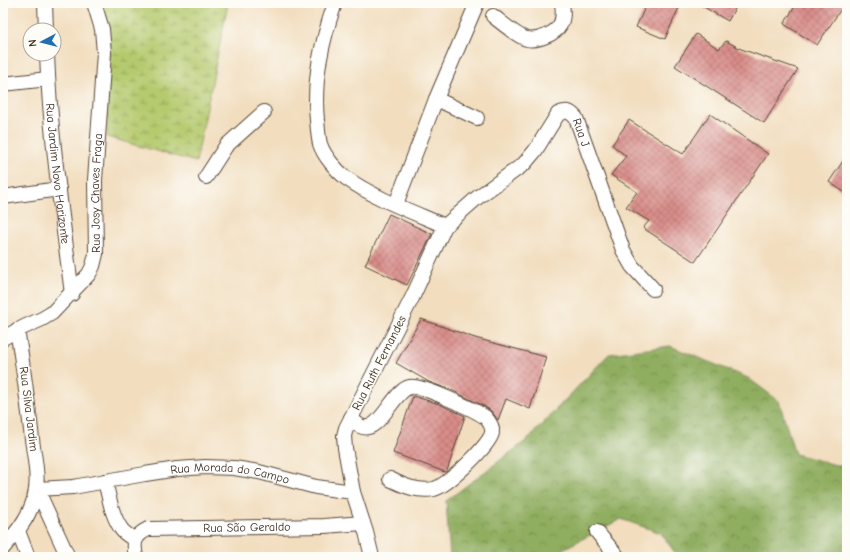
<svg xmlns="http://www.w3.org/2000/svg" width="850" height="560" viewBox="0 0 850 560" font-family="'Comic Neue',sans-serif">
  <defs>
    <pattern id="forest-crowns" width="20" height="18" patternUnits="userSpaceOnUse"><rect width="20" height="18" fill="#90ae61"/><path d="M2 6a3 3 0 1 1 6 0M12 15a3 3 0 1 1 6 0" fill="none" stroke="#778e4f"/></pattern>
    <pattern id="wetland-marsh" width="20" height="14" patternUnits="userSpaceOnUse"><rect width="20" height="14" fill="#b5ca6e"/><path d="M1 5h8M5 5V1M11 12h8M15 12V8" fill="none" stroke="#94a45a"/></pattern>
    <pattern id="building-cross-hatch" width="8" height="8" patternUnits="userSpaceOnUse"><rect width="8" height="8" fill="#d98d8a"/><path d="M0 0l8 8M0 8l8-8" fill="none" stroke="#b17370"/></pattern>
  </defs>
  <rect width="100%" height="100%" fill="#fdfcf7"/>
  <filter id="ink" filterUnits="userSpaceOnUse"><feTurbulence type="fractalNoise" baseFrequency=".025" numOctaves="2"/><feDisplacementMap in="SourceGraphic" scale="8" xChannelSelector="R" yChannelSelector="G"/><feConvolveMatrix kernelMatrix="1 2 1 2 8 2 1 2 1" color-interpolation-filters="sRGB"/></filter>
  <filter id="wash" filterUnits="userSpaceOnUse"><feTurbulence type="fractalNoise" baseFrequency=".012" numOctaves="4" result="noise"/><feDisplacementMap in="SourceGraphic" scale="16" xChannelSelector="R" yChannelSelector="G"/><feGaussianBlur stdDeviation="0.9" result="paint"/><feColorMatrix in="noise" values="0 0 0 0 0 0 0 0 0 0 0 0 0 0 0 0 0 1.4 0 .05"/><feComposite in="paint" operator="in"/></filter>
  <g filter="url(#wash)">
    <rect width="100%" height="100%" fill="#f2debf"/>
    <polygon fill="url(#forest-crowns)" stroke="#666c40" points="670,346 748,378 779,401 795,454 847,468 847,557 678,557 661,533 621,519 561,550 558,557 450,557 446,501 527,440 609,354"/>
    <polygon fill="url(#wetland-marsh)" stroke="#787a46" points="101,3 228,3 196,162 107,137 109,35"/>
    <g id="blocks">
      <g fill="url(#building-cross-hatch)">
        <polygon points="647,3 681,3 665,39 636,27"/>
        <polygon points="697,3 738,3 728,21"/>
        <polygon points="797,3 845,3 817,45 784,24"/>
        <polygon points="696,34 719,49 726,41 741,49 798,69 764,123 675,66"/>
        <polygon points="710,114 768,154 695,262 643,228 649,221 626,207 637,192 611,175 626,156 612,145 629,120 683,154"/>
        <polygon points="847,155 847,194 829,182"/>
        <polygon points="389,214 432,234 407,285 365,265"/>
        <polygon points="421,319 475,338 546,357 530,409 506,399 498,420 491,411 484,406 451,390 429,382 396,363"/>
        <polygon points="413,396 439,404 465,416 447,471 445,472 393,453"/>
      </g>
    </g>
  </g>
  <g filter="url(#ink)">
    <use href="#blocks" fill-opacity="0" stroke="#564536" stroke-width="1"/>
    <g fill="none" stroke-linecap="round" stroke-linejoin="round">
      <defs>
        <g id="minor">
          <polyline points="45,3 46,30"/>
          <path d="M 335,3 C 322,41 313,79 317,120 C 318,128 318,136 320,144 C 324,156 336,170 346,178 C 374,198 413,212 445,226 L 413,296 L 346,428 L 344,436 L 345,448 L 353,492 L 366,532 L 372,557"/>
          <path d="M 493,16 C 501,22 518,37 527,39 C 538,41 555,34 560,25 C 564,18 563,10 562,3"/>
          <path id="s1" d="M 47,54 C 50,134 62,214 72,294"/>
          <polyline points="3,84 48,79"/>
          <polyline points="436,99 477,118"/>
          <polyline points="206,177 226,146 264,112"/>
          <polyline points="3,197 59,189"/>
          <polyline points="396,204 436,99 477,3"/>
          <path id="s2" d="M 445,226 L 478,197 L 524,164 L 535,151 L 558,114 C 566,110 570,111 576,118 L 623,250 L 632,266 L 653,289"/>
          <path id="s3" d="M 3,338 L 24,327 L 42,319 L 52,313 L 89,274 L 93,266 L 96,254 L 95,180 L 104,53 L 102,29 L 94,3"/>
          <path d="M 351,418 C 354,421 357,424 360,426 C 379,436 393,390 410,387 C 420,384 475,410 485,417 C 489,421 493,427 492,433 C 489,446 447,486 434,489 C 418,492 404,486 390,479"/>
          <path d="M 105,481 C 109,497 112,517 122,530 C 125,534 131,537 135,540"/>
          <path id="s4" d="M 37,489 L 73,487 L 145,474 L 177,469 L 205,467 L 234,468 L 259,472 L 316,487 L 353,492"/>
          <polyline points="37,489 68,557"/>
          <polyline points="18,531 28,557"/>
          <polyline points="597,532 618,557"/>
          <path d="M 3,548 C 14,535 26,522 32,505 C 42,480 33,456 31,430 C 27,397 23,364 17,330"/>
          <path id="s5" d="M 136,557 C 133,542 134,536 148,529 L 324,526 L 363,523"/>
        </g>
      </defs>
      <use href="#minor" stroke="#564536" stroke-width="16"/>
      <use href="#minor" stroke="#fff" stroke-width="14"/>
    </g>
  </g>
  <g text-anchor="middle" stroke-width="3" stroke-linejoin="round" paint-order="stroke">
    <g font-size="12" fill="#3b2a1e" stroke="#fdfcf7">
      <text dy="4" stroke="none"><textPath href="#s2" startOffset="197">Rua J</textPath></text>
      <text dy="4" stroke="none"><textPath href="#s1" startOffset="120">Rua Jardim Novo Horizonte</textPath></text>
      <text dy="4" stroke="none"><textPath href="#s3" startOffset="191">Rua Josy Chaves Fraga</textPath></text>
      <text transform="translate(379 363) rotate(-63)" y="4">Rua Ruth Fernandes</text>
      <text transform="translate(29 409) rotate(83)" y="4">Rua Silva Jardim</text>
      <text dy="4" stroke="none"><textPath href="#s4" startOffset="195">Rua Morada do Campo</textPath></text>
      <text dy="4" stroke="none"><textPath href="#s5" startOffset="133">Rua São Geraldo</textPath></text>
    </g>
  </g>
  <rect width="850" height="560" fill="none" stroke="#fdfcf7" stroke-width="16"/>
  <g transform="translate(42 42) rotate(263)"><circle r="19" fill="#fdfcf7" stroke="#afa8a0"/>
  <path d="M0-3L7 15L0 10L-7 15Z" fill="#1f6fb2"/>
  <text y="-6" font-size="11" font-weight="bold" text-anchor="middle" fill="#3b2a1e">N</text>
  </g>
</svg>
